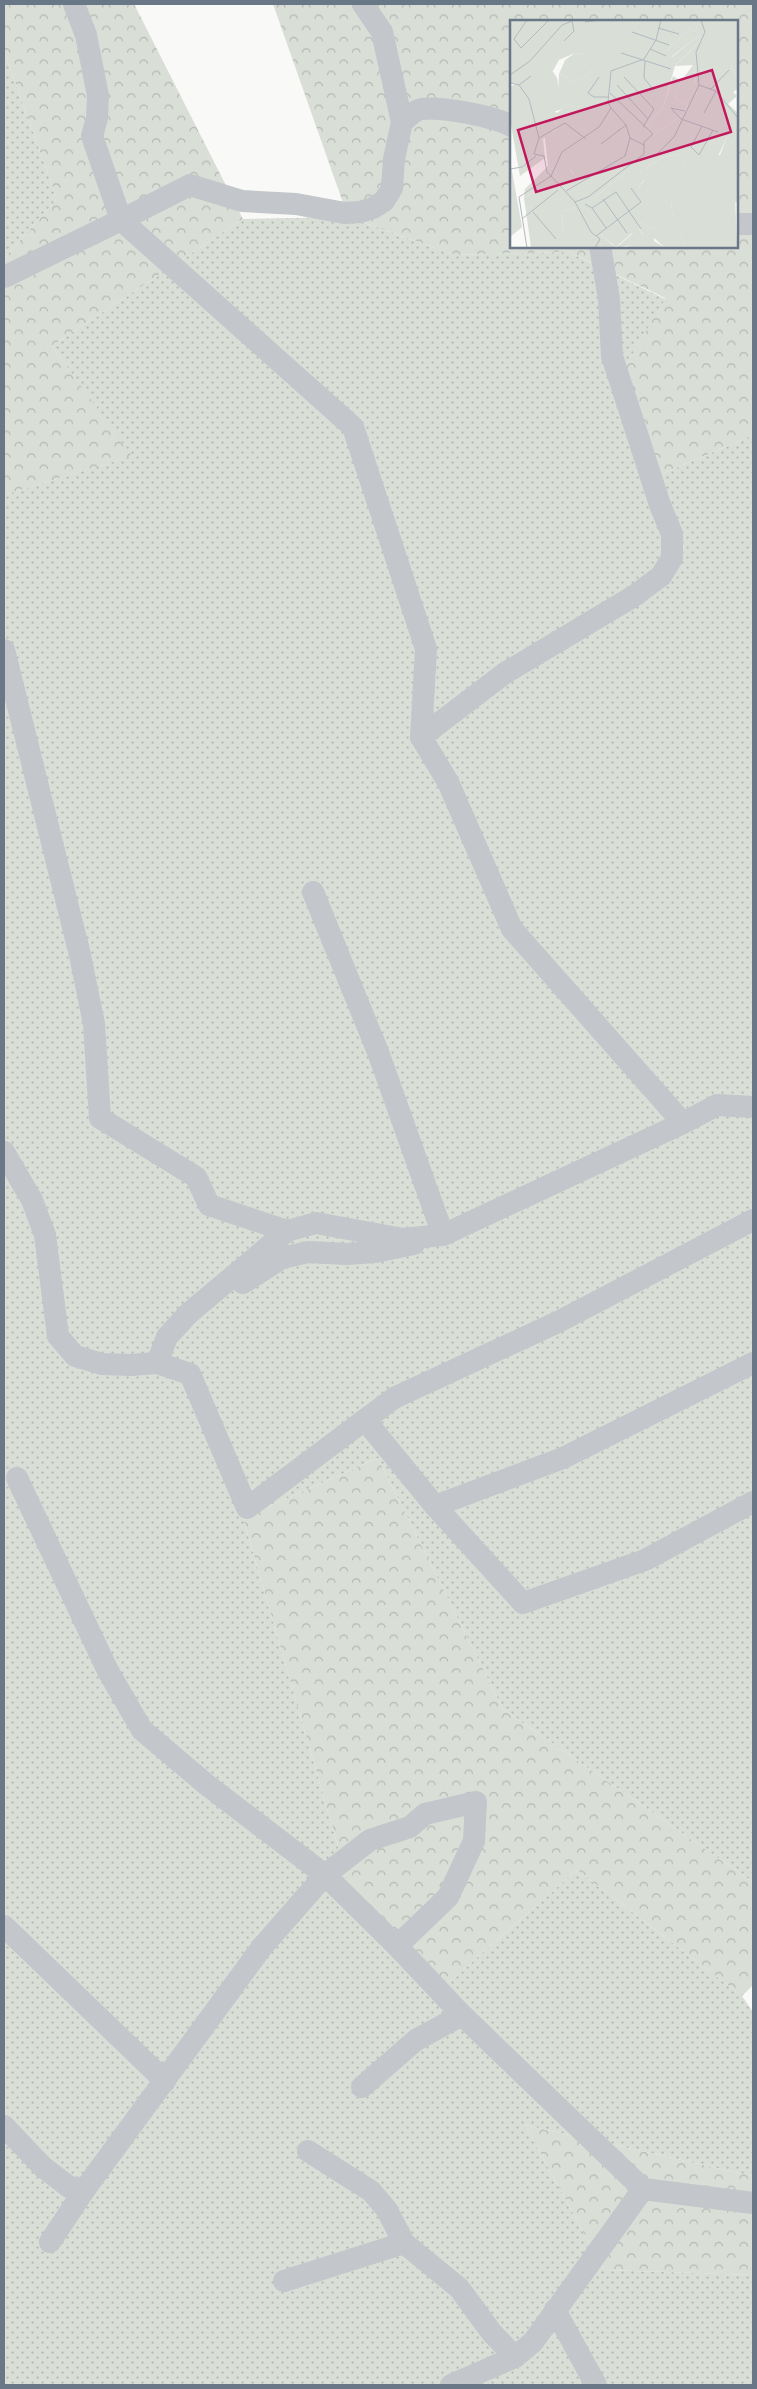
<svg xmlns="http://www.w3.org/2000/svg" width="757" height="2389" viewBox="0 0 757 2389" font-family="Inter,sans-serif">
  <defs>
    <pattern id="forest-crowns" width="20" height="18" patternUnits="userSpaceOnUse" patternTransform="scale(1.25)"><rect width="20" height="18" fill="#d9ded7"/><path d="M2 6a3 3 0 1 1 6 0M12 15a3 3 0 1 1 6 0" fill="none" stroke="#b4b9b4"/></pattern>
    <pattern id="garden-dots" width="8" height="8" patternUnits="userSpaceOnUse" patternTransform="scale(1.25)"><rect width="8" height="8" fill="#d9ded7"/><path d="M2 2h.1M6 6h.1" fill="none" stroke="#b4b9b4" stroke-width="1.8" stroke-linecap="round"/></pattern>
  </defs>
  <rect width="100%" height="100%" fill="#f9f9f7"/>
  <g fill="url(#forest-crowns)" fill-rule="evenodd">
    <polygon points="4,4 134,4 243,219 52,346 133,456 4,495 4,258 57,199 4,52"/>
    <path d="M 273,4 L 753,4 L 753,435 L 648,480 L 613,387 L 665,298 L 569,252 L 455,255 L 348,217 ZM 511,21 L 736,21 L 736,246 L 511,246 Z"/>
    <polygon points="378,1458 503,1709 753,1882 753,1985 742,1996 577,1870 439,1991 350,1888 243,1518"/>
    <polygon points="525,2125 753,2176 753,2275 604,2270"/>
  </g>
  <g fill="url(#garden-dots)">
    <polygon points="4,52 57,199 4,258"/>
    <polygon points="348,217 455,255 569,252 665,299 613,387 648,480 753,435 753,1882 503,1709 378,1458 243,1518 350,1888 439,1991 577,1870 742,1996 753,2012 753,2176 525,2125 604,2270 753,2275 753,2385 4,2385 4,495 132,456 52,346 243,219"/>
  </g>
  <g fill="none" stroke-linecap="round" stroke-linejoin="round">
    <g stroke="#c3c6ca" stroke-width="22">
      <polyline points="363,4 382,32 402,122"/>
      <path d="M 511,126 C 498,117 432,104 418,110 C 412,113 406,119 402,122 L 394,159 L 392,188 L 384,201 L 373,208 L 360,212 L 345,213 L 296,204 L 242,201 L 190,185 L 121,220 L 353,427 L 426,649 L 421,737 L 448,782 L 512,929 L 683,1123 L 717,1105 L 753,1107"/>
      <polyline points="736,224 753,224"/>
      <polyline points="4,277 121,220 92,136 97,118 98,96 86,35 74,4"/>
      <polyline points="4,650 80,955 94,1024 100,1118 196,1177 209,1205 287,1231"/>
      <polyline points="421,737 505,673 634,596 661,576 672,558 672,534 660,505 612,356 609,299 600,246"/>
      <polyline points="313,892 378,1052 443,1235 683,1123"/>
      <polyline points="4,1152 32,1200 45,1235 58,1336 75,1356 102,1364 131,1365 157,1363 190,1374 247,1508 394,1398 558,1322 753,1220"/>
      <polyline points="243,1283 282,1258 308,1252 347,1254 375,1252 414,1244"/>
      <polyline points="157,1363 167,1337 188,1314 287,1231 316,1223 403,1239 443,1235"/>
      <polyline points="365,1420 435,1506 523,1603 645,1560 753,1502"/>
      <polyline points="17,1478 108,1671 142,1730 207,1785 325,1875 397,1946 462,2015 643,2189"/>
      <polyline points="435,1506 563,1458 753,1363"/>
      <polyline points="4,1926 165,2081"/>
      <polyline points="362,2087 416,2040 462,2015"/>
      <polyline points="4,2126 43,2167 69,2187 85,2189"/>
      <polyline points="308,2151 371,2191 387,2210 404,2243 459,2288 492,2333 515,2357"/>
      <polyline points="50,2242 85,2189 262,1947 325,1875 370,1840 410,1827 425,1814 476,1802 474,1841 448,1897 397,1946"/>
      <polyline points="284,2281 404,2243"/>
      <polyline points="555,2310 596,2385"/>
      <polyline points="451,2385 515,2357 533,2342 643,2189 753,2203"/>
    </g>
  </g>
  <g transform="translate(510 20)">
    <rect width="228" height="228" fill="#f9f9f7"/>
    <path d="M 189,0 L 227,0 L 227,59 L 220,42 L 193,52 L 196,66 L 187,76 L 184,45 L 165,46 L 193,18 L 188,16 L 161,37 L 158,29 L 180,9 L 185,12 ZM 27,48 L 43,52 L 47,58 L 52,89 L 28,97 L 41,97 L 49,107 L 33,119 L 35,138 L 10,156 L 0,99 L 0,62 L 1,66 L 19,61 ZM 163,56 L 171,61 L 165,78 L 178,86 L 172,96 L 144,114 L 136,105 L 153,88 ZM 217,117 L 223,124 L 227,227 L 176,227 L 163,199 L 161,183 L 171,154 L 135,155 L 135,149 L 154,137 L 167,134 L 175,146 L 210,135 ZM 0,140 L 12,207 L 0,217 ZM 38,146 L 53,159 L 60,150 L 69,162 L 108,148 L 115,153 L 81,180 L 90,214 L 105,227 L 60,227 L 52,214 L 53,191 L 66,187 L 41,162 L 14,178 L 15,169 ZM 130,151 L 134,160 L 123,175 L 105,176 L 104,173 ZM 131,202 L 142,209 L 147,206 L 155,210 L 144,217 L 144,221 L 106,228 L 123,213 L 133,215 L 127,204 Z" fill="#d9ded7"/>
    <path d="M 65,33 L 75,34 L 84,43 L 81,51 L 66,63 L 49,54 L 55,40 ZM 144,221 L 154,227 L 114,228 L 129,222 Z" fill="#d9ded7"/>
    <path d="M 0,0 L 189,0 L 185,12 L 180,9 L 158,29 L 162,37 L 188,16 L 194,17 L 165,46 L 153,88 L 136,105 L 144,114 L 172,96 L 178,86 L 165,78 L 171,61 L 184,44 L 187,76 L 196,66 L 193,52 L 196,43 L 220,42 L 227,59 L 227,69 L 223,72 L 227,76 L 218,84 L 227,92 L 227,182 L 223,182 L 223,124 L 217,117 L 202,149 L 191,158 L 175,146 L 167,134 L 154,137 L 135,149 L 136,155 L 146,151 L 171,154 L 174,163 L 161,183 L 163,198 L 176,227 L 154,227 L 143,217 L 154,210 L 147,206 L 142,209 L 131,202 L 127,204 L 133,216 L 122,213 L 106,227 L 90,214 L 72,220 L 68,208 L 73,205 L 69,200 L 77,191 L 73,179 L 81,180 L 115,153 L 108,148 L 70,174 L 65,168 L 68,162 L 61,150 L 53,159 L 38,146 L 34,110 L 43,112 L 49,107 L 41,97 L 24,98 L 9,65 L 0,63 ZM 65,33 L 75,34 L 78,42 L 83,43 L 81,51 L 66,63 L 49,54 L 48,73 L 52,89 L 47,93 L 44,91 L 40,56 L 49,40 ZM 130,151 L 134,161 L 123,174 L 117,170 L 105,175 ZM 41,162 L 50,166 L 66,187 L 53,191 L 52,214 L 60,218 L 60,227 L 21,227 L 14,178 Z" fill="#d9ded7" fill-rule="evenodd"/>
    <path fill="none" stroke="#b3b9c0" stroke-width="1" d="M 17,0 L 4,19 L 11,28 L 39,0M 191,0 L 195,12 L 186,32 L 189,65 L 206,71 L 228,98M 75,2 L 91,0M 148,8 L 169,14M 122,12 L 159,25M 140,29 L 156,36M 111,33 L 161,49M 135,41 L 134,58 L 142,68M 0,55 L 20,41 L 52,5 L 62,1 L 64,11 L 54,21M 89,57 L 78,73 L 84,77 L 99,77M 114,57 L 144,89 L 133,107M 0,63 L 9,65 L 19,79 L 29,118 L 24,134 L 34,136 L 37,152 L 41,156 L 52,132 L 89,107 L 101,88 L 98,82 L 101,51 L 134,39 L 146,20 L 151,0M 9,65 L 21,56M 107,65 L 138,99M 201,69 L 219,50M 175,91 L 161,88 L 171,99 L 208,112M 194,93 L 206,71M 116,105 L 120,118 L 134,125M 192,106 L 181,127 L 189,135 L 203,110M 29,118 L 55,103 L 76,119M 91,124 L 116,105 L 101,88M 147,134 L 164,117 L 189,65M 0,149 L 12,147 L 26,136M 56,171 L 115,136 L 120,118M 93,179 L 117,213M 65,182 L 78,177 L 134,134 L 134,122 L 143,114 L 100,73M 75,184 L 82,188 L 106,172 L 131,209M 82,188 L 96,208M 23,192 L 46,219M 12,199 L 48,170M 86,216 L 131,182 L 121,168M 17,228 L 9,177 L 41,156 L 65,182 L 81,212 L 90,219 L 85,228"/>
    <path fill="#c2185b" fill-opacity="0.15" stroke="#c2185b" stroke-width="2.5" d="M 202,50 L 221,112 L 26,172 L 8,110 Z"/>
    <rect width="228" height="228" fill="none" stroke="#6a7786" stroke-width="2.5"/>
  </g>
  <rect width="757" height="2389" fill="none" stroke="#6a7786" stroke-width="10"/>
</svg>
